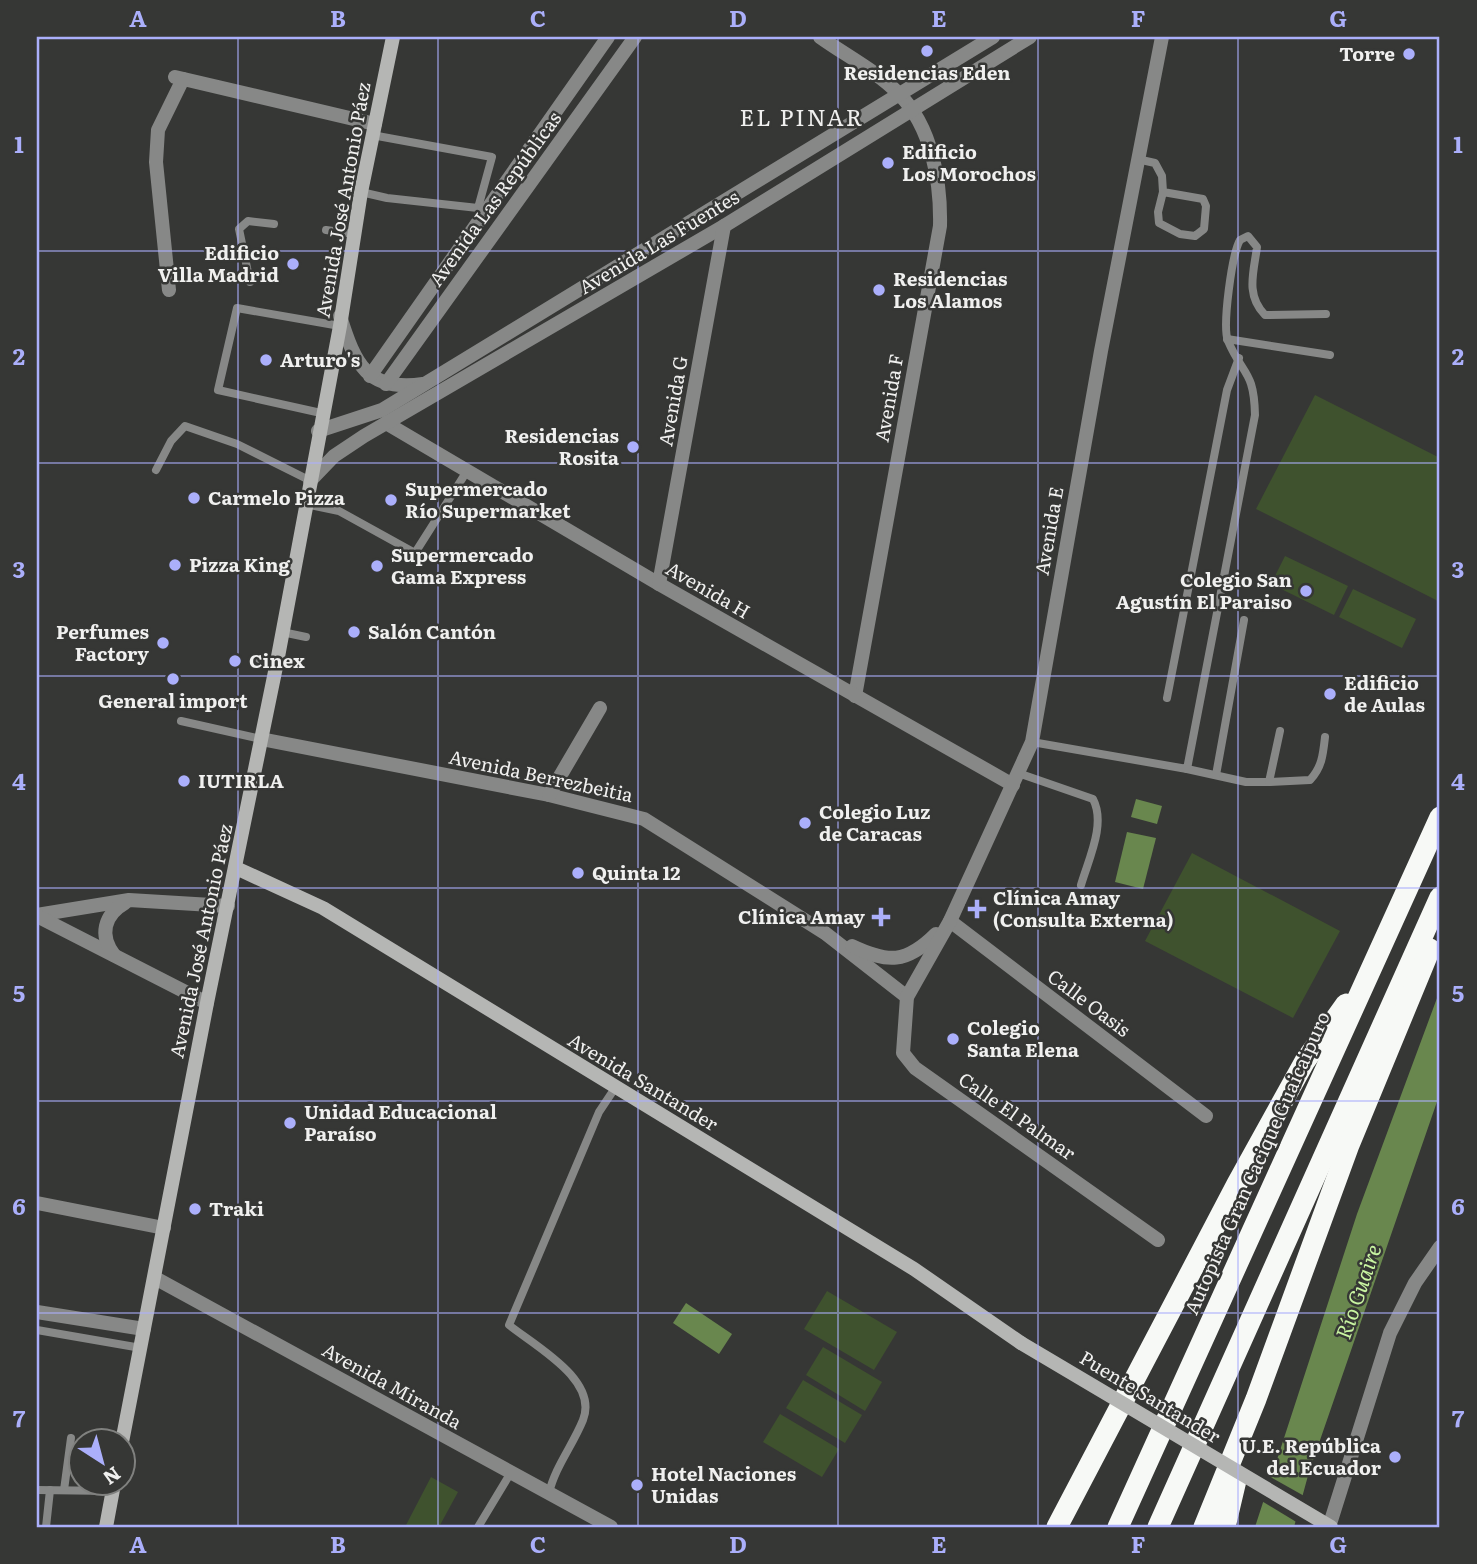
<svg xmlns="http://www.w3.org/2000/svg" width="1477" height="1564" viewBox="0 0 1477 1564" font-family="Literata,serif">
  <rect width="100%" height="100%" fill="#363735"/>
  <g fill="#3f522e">
    <polygon points="1315,395 1440,458 1440,602 1256,509"/>
    <polygon points="1285,556 1348,586 1334,615 1271,584"/>
    <polygon points="1353,589 1416,619 1402,648 1339,617"/>
    <polygon points="1192,853 1340,931 1293,1018 1145,941"/>
    <polygon points="827,1291 897,1332 874,1370 804,1329"/>
    <polygon points="823,1347 882,1382 865,1411 806,1375"/>
    <polygon points="803,1380 862,1415 845,1443 786,1408"/>
    <polygon points="780,1414 839,1449 822,1477 763,1442"/>
    <polygon points="431,1477 458,1492 439,1527 405,1527"/>
  </g>
  <g fill="#69874e">
    <polygon points="1136,799 1162,806 1157,824 1131,817"/>
    <polygon points="1127,832 1156,838 1143,889 1115,882"/>
    <polygon points="1440,990 1440,1093 1309,1472 1294,1527 1255,1527 1357,1214"/>
    <polygon points="686,1303 732,1334 719,1354 673,1323"/>
  </g>
  <polygon fill="#363735" points="1267,1475 1306,1497 1298,1523 1260,1500"/>
  <g fill="none" stroke-linecap="round" stroke-linejoin="round">
    <g stroke="#878887" stroke-width="8">
      <polyline points="1137,159 1155,163 1162,176 1163,192 1158,212 1159,223 1180,234 1195,236 1204,229 1206,206 1203,199 1163,192"/>
      <polyline points="361,192 387,198 478,208 492,157 372,135"/>
      <polyline points="326,230 354,234"/>
      <polyline points="250,282 239,229 248,221 274,224"/>
      <polyline points="1227,339 1330,355"/>
      <polyline points="321,413 218,390 237,308 340,326"/>
      <polyline points="156,470 171,441 185,426 237,444 309,480"/>
      <polyline points="305,504 339,511 415,553 467,471"/>
      <polyline points="282,632 306,637"/>
      <polyline points="259,659 277,662"/>
      <polyline points="1167,698 1227,390 1239,358"/>
      <polyline points="181,721 261,739"/>
      <path d="M 1032,742 L 1187,769 L 1255,415 C 1254,370 1243,376 1228,341 C 1222,326 1232,254 1240,240 L 1248,236 L 1257,247 C 1254,271 1245,295 1265,315 L 1326,314"/>
      <polyline points="1187,769 1246,782 1269,782 1280,731"/>
      <path d="M 1018,773 L 1093,799 C 1106,824 1089,858 1081,885"/>
      <polyline points="1216,775 1244,620"/>
      <path d="M 1269,782 L 1310,780 C 1322,767 1323,755 1325,737"/>
      <polyline points="37,1330 141,1348"/>
      <polyline points="37,1490 113,1491"/>
      <polyline points="64,1490 71,1438"/>
      <path d="M 549,1493 C 555,1467 573,1445 583,1420 C 599,1380 535,1346 509,1325 L 599,1112 L 615,1088"/>
      <polyline points="46,1527 50,1490"/>
      <polyline points="478,1527 510,1474"/>
    </g>
    <g stroke="#878887" stroke-width="14">
      <path d="M 820,37 C 845,55 878,72 899,94 C 932,127 941,182 940,226 L 855,696"/>
      <polyline points="175,77 375,124"/>
      <polyline points="169,290 156,162 158,130 183,79"/>
      <path d="M 340,316 C 355,364 367,392 423,384"/>
      <polyline points="370,376 608,37"/>
      <polyline points="386,384 635,37"/>
      <polyline points="386,423 659,584 1013,785"/>
      <polyline points="318,431 382,410 993,37"/>
      <polyline points="310,481 334,456 364,436 724,226 1030,37"/>
      <polyline points="659,584 724,226"/>
      <polyline points="261,739 549,795 644,819 825,933 907,997"/>
      <polyline points="549,795 600,708"/>
      <polyline points="37,915 129,900 228,906"/>
      <polyline points="37,916 207,1003"/>
      <polyline points="950,921 1206,1116"/>
      <path d="M 852,946 C 888,963 906,964 936,934"/>
      <path d="M 114,955 C 99,935 104,915 125,903"/>
      <polyline points="37,1203 164,1228"/>
      <polyline points="1158,1240 915,1068 903,1053 907,997 950,921 1032,742 1101,351 1162,37"/>
      <polyline points="155,1278 611,1527"/>
      <polyline points="37,1312 144,1329"/>
      <polyline points="1329,1527 1390,1333 1415,1283 1440,1247"/>
    </g>
    <g stroke="#b5b6b4" stroke-width="14">
      <polyline points="236,868 323,908 914,1269 1021,1343"/>
      <polyline points="122,1442 207,1003 277,662 340,326 361,192 393,37"/>
      <polyline points="106,1527 114,1484"/>
    </g>
    <g stroke="#f7f9f6" stroke-width="21">
      <polyline points="1057,1527 1237,1184 1305,1061 1346,1004"/>
      <polyline points="1118,1527 1440,817"/>
      <polyline points="1158,1527 1440,897"/>
      <polyline points="1204,1527 1256,1399 1349,1145 1430,949"/>
      <polyline points="1225,1527 1237,1476"/>
    </g>
    <polyline stroke="#b5b6b4" stroke-width="14" points="1021,1343 1331,1527"/>
  </g>
  <path fill="none" stroke="#abaffb" stroke-width="2" stroke-opacity="0.55" d="M 238,37 L 238,1527M 438,37 L 438,1527M 638,37 L 638,1527M 838,37 L 838,1527M 1038,37 L 1038,1527M 1238,37 L 1238,1527M 37,251 L 1440,251M 37,463 L 1440,463M 37,676 L 1440,676M 37,888 L 1440,888M 37,1101 L 1440,1101M 37,1313 L 1440,1313"/>
  <g fill="#abaffb" stroke="#363735" stroke-width="2.5">
    <circle cx="927" cy="51" r="7"/>
    <circle cx="1409" cy="54" r="7"/>
    <circle cx="888" cy="163" r="7"/>
    <circle cx="293" cy="264" r="7"/>
    <circle cx="879" cy="290" r="7"/>
    <circle cx="266" cy="360" r="7"/>
    <circle cx="633" cy="447" r="7"/>
    <circle cx="194" cy="498" r="7"/>
    <circle cx="391" cy="500" r="7"/>
    <circle cx="175" cy="565" r="7"/>
    <circle cx="377" cy="566" r="7"/>
    <circle cx="1306" cy="591" r="7"/>
    <circle cx="354" cy="632" r="7"/>
    <circle cx="163" cy="643" r="7"/>
    <circle cx="235" cy="661" r="7"/>
    <circle cx="173" cy="679" r="7"/>
    <circle cx="1330" cy="694" r="7"/>
    <circle cx="184" cy="781" r="7"/>
    <circle cx="805" cy="823" r="7"/>
    <circle cx="578" cy="873" r="7"/>
    <path d="M973.5 898.5h7v7h7v7h-7v7h-7v-7h-7v-7h7z"/>
    <path d="M877.5 906.5h7v7h7v7h-7v7h-7v-7h-7v-7h7z"/>
    <circle cx="953" cy="1039" r="7"/>
    <circle cx="290" cy="1123" r="7"/>
    <circle cx="195" cy="1209" r="7"/>
    <circle cx="1395" cy="1457" r="7"/>
    <circle cx="637" cy="1485" r="7"/>
  </g>
  <g text-anchor="middle" stroke-width="5" stroke-linejoin="round" paint-order="stroke">
    <g font-size="19" font-weight="bold" fill="#f0f0ef" stroke="#363735" text-anchor="start">
      <text x="1395" y="61" text-anchor="end">Torre</text>
      <text x="927" y="80" text-anchor="middle">Residencias Eden</text>
      <text x="902" y="159">Edificio<tspan x="902" dy="22">Los Morochos</tspan></text>
      <text x="279" y="260" text-anchor="end">Edificio<tspan x="279" dy="22">Villa Madrid</tspan></text>
      <text x="893" y="286">Residencias<tspan x="893" dy="22">Los Alamos</tspan></text>
      <text x="280" y="367">Arturo's</text>
      <text x="619" y="443" text-anchor="end">Residencias<tspan x="619" dy="22">Rosita</tspan></text>
      <text x="405" y="496">Supermercado<tspan x="405" dy="22">Río Supermarket</tspan></text>
      <text x="208" y="505">Carmelo Pizza</text>
      <text x="391" y="562">Supermercado<tspan x="391" dy="22">Gama Express</tspan></text>
      <text x="189" y="572">Pizza King</text>
      <text x="1292" y="587" text-anchor="end">Colegio San<tspan x="1292" dy="22">Agustín El Paraiso</tspan></text>
      <text x="149" y="639" text-anchor="end">Perfumes<tspan x="149" dy="22">Factory</tspan></text>
      <text x="368" y="639">Salón Cantón</text>
      <text x="249" y="668">Cinex</text>
      <text x="1344" y="690">Edificio<tspan x="1344" dy="22">de Aulas</tspan></text>
      <text x="173" y="708" text-anchor="middle">General import</text>
      <text x="198" y="788">IUTIRLA</text>
      <text x="819" y="819">Colegio Luz<tspan x="819" dy="22">de Caracas</tspan></text>
      <text x="592" y="880">Quinta 12</text>
      <text x="993" y="905">Clínica Amay<tspan x="993" dy="22">(Consulta Externa)</tspan></text>
      <text x="865" y="924" text-anchor="end">Clínica Amay</text>
      <text x="967" y="1035">Colegio<tspan x="967" dy="22">Santa Elena</tspan></text>
      <text x="304" y="1119">Unidad Educacional<tspan x="304" dy="22">Paraíso</tspan></text>
      <text x="209" y="1216">Traki</text>
      <text x="1381" y="1453" text-anchor="end">U.E. República<tspan x="1381" dy="22">del Ecuador</tspan></text>
      <text x="651" y="1481">Hotel Naciones<tspan x="651" dy="22">Unidas</tspan></text>
    </g>
    <g font-size="19" fill="#f0f0ef" stroke="#363735">
      <text transform="translate(495 199) rotate(-54)" y="7">Avenida Las Repúblicas</text>
      <text transform="translate(343 200) rotate(-80)" y="7">Avenida José Antonio Páez</text>
      <text transform="translate(659 242) rotate(-31)" y="7">Avenida Las Fuentes</text>
      <text transform="translate(889 398) rotate(-80)" y="7">Avenida F</text>
      <text transform="translate(673 401) rotate(-80)" y="7">Avenida G</text>
      <text transform="translate(1049 531) rotate(-80)" y="7">Avenida E</text>
      <text transform="translate(708 590) rotate(30)" y="7">Avenida H</text>
      <text transform="translate(541 776) rotate(12)" y="7">Avenida Berrezbeitia</text>
      <text transform="translate(201 941) rotate(-78)" y="7">Avenida José Antonio Páez</text>
      <text transform="translate(1089 1003) rotate(37)" y="7">Calle Oasis</text>
      <text transform="translate(643 1082) rotate(31)" y="7">Avenida Santander</text>
      <text transform="translate(1017 1116) rotate(35)" y="7">Calle El Palmar</text>
      <text transform="translate(1257 1163) rotate(-66)" y="7">Autopista Gran Cacique Guaicaipuro</text>
      <text transform="translate(392 1386) rotate(29)" y="7">Avenida Miranda</text>
      <text transform="translate(1150 1397) rotate(31)" y="7">Puente Santander</text>
    </g>
    <g font-size="21" font-style="italic" fill="#c8f4a1" stroke="#363735">
      <text transform="translate(1359 1292) rotate(-71)" y="7">Río Guaire</text>
    </g>
    <g font-size="23" letter-spacing="2" fill="#f0f0ef" stroke="#363735">
      <text x="802" y="126">EL PINAR</text>
    </g>
  </g>
  <rect width="1477" height="1564" fill="none" stroke="#363735" stroke-width="77"/>
  <g transform="translate(102 1462) rotate(144)"><circle r="33" fill="#363735" stroke="#80817f" stroke-width="2"/>
  <path d="M0-5L12 26L0 18L-12 26Z" fill="#abaffb"/>
  <text y="-10" font-size="19" font-weight="bold" text-anchor="middle" fill="#f0f0ef">N</text>
  </g>
  <rect x="38" y="38" width="1400" height="1488" fill="none" stroke="#abaffb" stroke-width="2.5"/>
  <g font-size="23" text-anchor="middle" font-weight="bold" fill="#abaffb">
    <text x="138" y="27">A</text>
    <text x="338" y="27">B</text>
    <text x="538" y="27">C</text>
    <text x="738" y="27">D</text>
    <text x="939" y="27">E</text>
    <text x="1138" y="27">F</text>
    <text x="1338" y="27">G</text>
    <text x="19" y="153">1</text>
    <text x="1458" y="153">1</text>
    <text x="19" y="365">2</text>
    <text x="1458" y="365">2</text>
    <text x="19" y="578">3</text>
    <text x="1458" y="578">3</text>
    <text x="19" y="790">4</text>
    <text x="1458" y="790">4</text>
    <text x="19" y="1002">5</text>
    <text x="1458" y="1002">5</text>
    <text x="19" y="1215">6</text>
    <text x="1458" y="1215">6</text>
    <text x="19" y="1427">7</text>
    <text x="1458" y="1427">7</text>
    <text x="138" y="1553">A</text>
    <text x="338" y="1553">B</text>
    <text x="538" y="1553">C</text>
    <text x="738" y="1553">D</text>
    <text x="939" y="1553">E</text>
    <text x="1138" y="1553">F</text>
    <text x="1338" y="1553">G</text>
  </g>
</svg>
